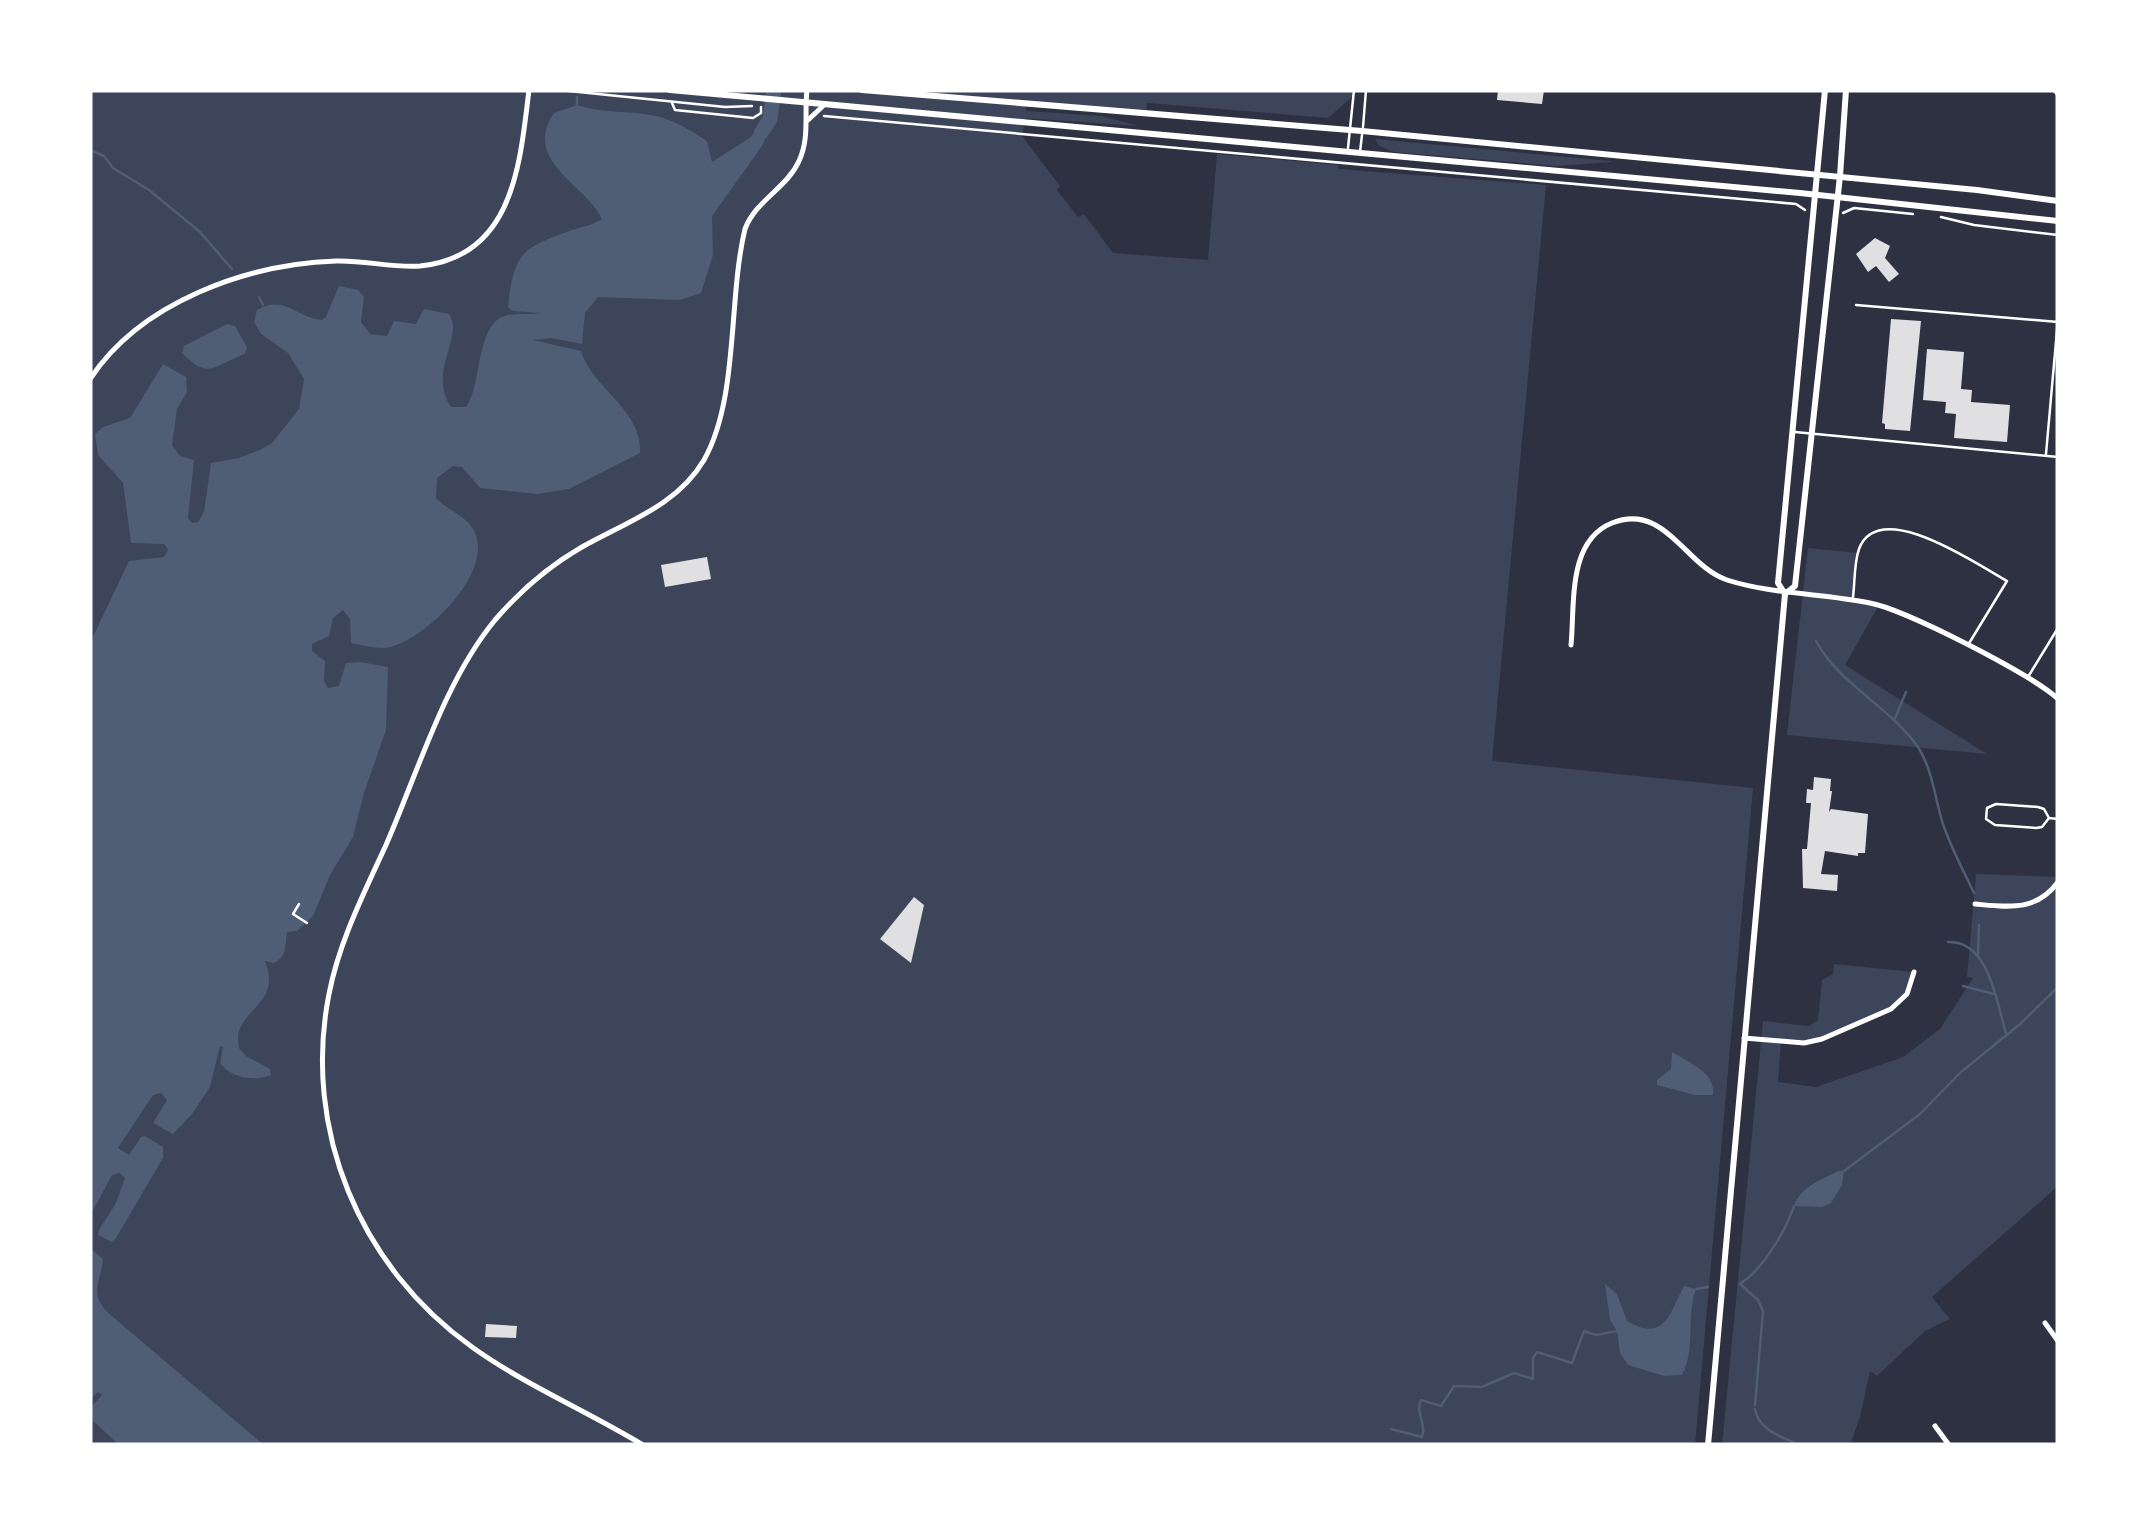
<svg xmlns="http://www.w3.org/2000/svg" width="2148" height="1535" viewBox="0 0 2148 1535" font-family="'Fira Sans Condensed',sans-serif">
  <rect width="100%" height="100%" fill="#2d3142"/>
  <g fill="#3c4559">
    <polygon points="90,90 1354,90 1353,96 1328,118 1147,103 1146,113 1026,104 1026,111 1101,116 1139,126 1025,118 1022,136 1060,186 1057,190 1078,217 1084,214 1113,253 1208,260 1217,154 1338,165 1339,169 1546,185 1492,761 1753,788 1695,1445 90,1445"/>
    <polygon points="1375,139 1611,161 1611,162 1557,166 1394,152 1379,146"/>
    <polygon points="1808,548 1857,553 1853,600 1879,605 1845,665 1987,754 1787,735"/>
    <polygon points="1976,874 2058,877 2058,1186 1932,1297 1950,1319 1925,1331 1877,1376 1870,1371 1860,1417 1850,1445 1722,1445 1763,1021 1809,1026 1818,1020 1822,980 1833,974 1834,964 1914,972 1911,986 1891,1009 1815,1041 1781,1041 1778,1082 1816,1087 1903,1057 1940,1029 1973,978 1967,977"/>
  </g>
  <g fill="#4f5d75">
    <path d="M 577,105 C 603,114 630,110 656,116 C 674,120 692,131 707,141 L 712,162 L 748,139 L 770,119 L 772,123 L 762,146 L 712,216 L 713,255 L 701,293 L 680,300 L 598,297 L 585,313 L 582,344 L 551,338 L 533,340 L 581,351 C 591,387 643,410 640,453 L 569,489 L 537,494 L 480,488 L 462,467 L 453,466 L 437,478 L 436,498 C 448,511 469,516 476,535 C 490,576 427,637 391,647 C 379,650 363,645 351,643 L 350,619 L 343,610 L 333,618 L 329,636 L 312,644 L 312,651 L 325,661 L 324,681 L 328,688 L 339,686 L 346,663 L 360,662 L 388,667 L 386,730 L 364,793 L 353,837 L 330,875 L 313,916 L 297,931 L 287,932 C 285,944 288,956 274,963 L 265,961 C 284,1008 230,1009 239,1048 L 246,1056 L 270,1069 L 271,1075 C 255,1082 231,1078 220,1063 L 223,1047 L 220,1046 L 210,1087 L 192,1114 L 173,1134 L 153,1123 L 167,1100 L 161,1093 L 153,1095 L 118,1148 L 129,1155 L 141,1137 L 145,1136 L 163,1147 L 163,1158 L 116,1238 L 112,1242 L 98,1235 L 99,1230 L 116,1203 L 125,1178 L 120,1173 L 112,1175 L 90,1216 L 90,643 L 129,561 L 164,557 L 168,550 L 164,544 L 131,543 L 123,483 L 98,455 L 95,434 L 103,427 L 130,418 L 163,364 L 186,377 L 187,392 L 177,409 L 172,445 L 180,456 L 194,460 L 188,518 L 192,523 L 198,522 L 204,512 L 211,463 L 239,458 L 260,450 L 272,443 L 299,409 L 304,379 L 288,353 L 261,334 L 254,322 L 257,310 C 284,294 297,318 322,320 L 326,317 L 339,286 L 358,290 L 364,297 L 361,322 L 370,334 L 387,336 L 394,321 L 416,324 L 424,309 L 449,314 C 465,337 427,370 451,407 L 466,407 C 483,384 475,321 508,315 C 519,313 530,315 541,313 L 513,311 L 508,307 C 514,253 521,248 572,230 C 582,227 593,225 602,219 C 587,185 521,161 554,113 Z"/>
    <path d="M 227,324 L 235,326 L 247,347 L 245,354 C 214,365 209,381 182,353 L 184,346 Z"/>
    <path d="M 1672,1052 C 1689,1063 1716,1072 1713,1095 L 1695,1095 L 1657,1085 L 1657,1080 L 1671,1069 Z"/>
    <path d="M 1838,1171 L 1844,1171 L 1842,1185 L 1831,1203 L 1822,1207 L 1794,1206 C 1800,1187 1821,1180 1838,1171 Z"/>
    <path d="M 90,1248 L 103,1259 C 101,1281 89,1292 107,1312 L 264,1445 L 119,1445 L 90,1418 L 90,1408 L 102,1395 L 98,1392 L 90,1400 Z"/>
    <path d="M 1605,1284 L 1617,1294 L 1627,1321 C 1665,1343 1669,1314 1684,1286 L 1696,1289 C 1686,1316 1696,1350 1682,1375 L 1664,1376 L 1628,1365 L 1620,1353 L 1617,1331 L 1610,1320 Z"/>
  </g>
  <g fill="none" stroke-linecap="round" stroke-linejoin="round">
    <g stroke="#4f5d75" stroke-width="2.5">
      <polyline points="577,105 577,97"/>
      <polyline points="90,150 104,156 113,168 149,190 200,232 232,269"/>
      <polyline points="259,297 263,305"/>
      <path d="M 1816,641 C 1840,685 1889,706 1918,747 C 1932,769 1935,797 1942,821 C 1950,846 1963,870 1974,893"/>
      <polyline points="1895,718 1906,692"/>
      <path d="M 1948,942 C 1989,940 1997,1003 2006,1034"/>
      <polyline points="1978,954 1979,925"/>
      <polyline points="1963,986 1994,994"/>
      <polyline points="1844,1171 1920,1114 1961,1072 2019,1025 2058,987"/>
      <polyline points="1696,1289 1708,1287"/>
      <path d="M 1755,1405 L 1763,1311 L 1758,1300 L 1740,1284 C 1763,1269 1785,1232 1794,1206"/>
      <path d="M 1755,1409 C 1759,1431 1781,1436 1799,1445"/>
      <path d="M 1391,1429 L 1422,1437 C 1427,1424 1415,1413 1421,1400 L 1441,1406 L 1454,1386 L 1482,1387 L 1514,1373 L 1533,1379 L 1533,1358 L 1537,1352 L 1572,1363 L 1584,1331 L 1596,1335 L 1617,1331"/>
    </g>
    <polyline stroke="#4f5d75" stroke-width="15" points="761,133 770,119 774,90"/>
  </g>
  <g fill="#e0e0e3">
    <polygon points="1498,90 1544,90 1542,104 1497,100"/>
    <polygon points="1875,238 1890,246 1885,258 1899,274 1889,282 1876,266 1868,272 1856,254"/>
    <polygon points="1891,319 1921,321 1910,431 1885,429 1885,424 1882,423"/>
    <polygon points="1927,349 1964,352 1961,389 1972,390 1971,402 2010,405 2007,442 1954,438 1956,414 1945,413 1946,402 1923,400"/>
    <polygon points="707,557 711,579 665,587 661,565"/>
    <polygon points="1814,777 1831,779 1830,791 1832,791 1829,812 1831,809 1868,814 1865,853 1858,853 1858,856 1825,851 1821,874 1838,875 1837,891 1803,888 1802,849 1807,849 1811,803 1806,803 1807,789 1813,790"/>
    <polygon points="914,897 924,905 911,963 880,939"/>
    <polygon points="486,1324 517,1326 516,1338 485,1337"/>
  </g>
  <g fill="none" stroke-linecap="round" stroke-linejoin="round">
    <g stroke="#fff" stroke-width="2.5">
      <polyline points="559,90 725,107 752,106"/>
      <polyline points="672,103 675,110 753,118 761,113 761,107"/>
      <polyline points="824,116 1796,204 1805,210"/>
      <polyline points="1843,213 1854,208 1913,214"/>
      <polyline points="1941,217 1974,225 2058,235"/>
      <polyline points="299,904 293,914 307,923"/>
    </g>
    <g stroke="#fff" stroke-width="2.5">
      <polyline points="1363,127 1366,90"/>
      <polyline points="1348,148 1354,90"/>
      <polyline points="1360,152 1362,135"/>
      <polyline points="1856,305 2058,322"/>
      <polyline points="1795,432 2058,457"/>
      <polyline points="2046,454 2058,319"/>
      <path d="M 1853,597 C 1855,582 1854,563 1859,549 C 1879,496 1978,565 2007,581 L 1968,645"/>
      <polyline points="2028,677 2058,628"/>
      <polyline points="2049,818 2042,827 2036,828 1995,825 1986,819 1987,808 1996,804 2038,807 2044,809 2049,818 2058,819"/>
    </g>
    <g stroke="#fff" stroke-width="5">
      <polyline points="2055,90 2058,94"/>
      <polyline points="808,120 824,105"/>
      <path d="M 90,379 C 141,302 247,264 336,261 C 364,260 392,268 420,266 C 514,257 520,163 529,90"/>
      <path d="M 1571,645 C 1575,605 1567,541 1612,523 C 1665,502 1685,566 1727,580 C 1775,595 1822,593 1870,603 C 1904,609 2033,675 2058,699"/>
      <path d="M 1975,904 C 2008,907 2036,912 2058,882"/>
      <polyline points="1744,1038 1804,1043 1822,1039 1891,1009 1907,994 1914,972"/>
      <polyline points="2045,1323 2058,1341"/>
      <polyline points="1935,1426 1949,1445"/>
      <path d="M 643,1445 C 587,1411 525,1385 472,1347 C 360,1267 302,1130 329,994 C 339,942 364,893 386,845 C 418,772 444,682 495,620 C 520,591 549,566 582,547 C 626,522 677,506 704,460 C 739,398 728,299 745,229 C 756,200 787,188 799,161 C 810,137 804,114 807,90"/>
    </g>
    <g stroke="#fff" stroke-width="6">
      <polyline points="670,90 1800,193 2058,221"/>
      <polyline points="862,90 1362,131 1977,190 2058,201"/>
      <polyline points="1785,594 1795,586 1840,176 1846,90"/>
      <polyline points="1708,1445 1785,594 1778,583 1825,90"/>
    </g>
  </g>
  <rect width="2148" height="1535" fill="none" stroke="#ffffff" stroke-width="185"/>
</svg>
